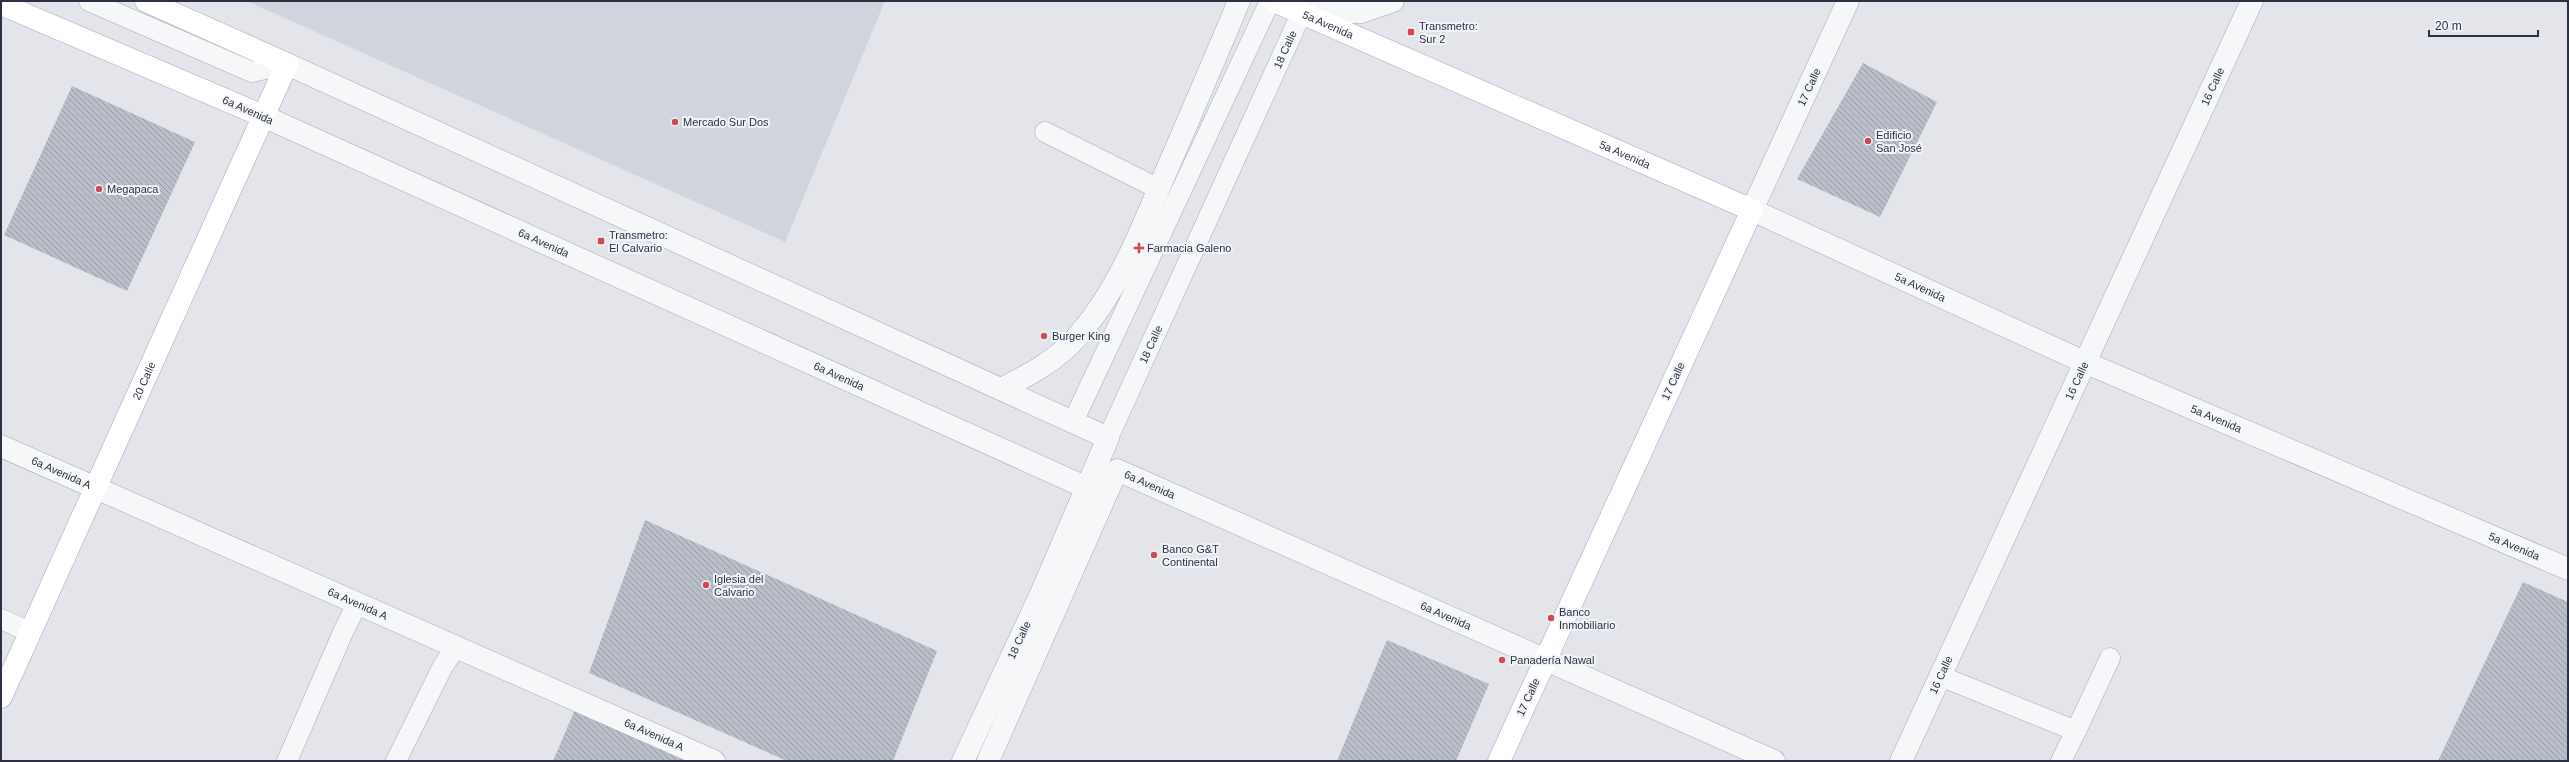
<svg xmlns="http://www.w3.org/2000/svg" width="2569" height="762" viewBox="0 0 2569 762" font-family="Arial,sans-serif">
  <defs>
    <pattern id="building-back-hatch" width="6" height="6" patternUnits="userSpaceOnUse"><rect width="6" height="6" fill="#babec8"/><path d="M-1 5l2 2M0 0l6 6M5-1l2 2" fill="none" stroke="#979ba4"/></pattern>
  </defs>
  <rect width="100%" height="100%" fill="#e3e5eb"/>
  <polygon fill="#d1d4dd" points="247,1 885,1 785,242"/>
  <g fill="url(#building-back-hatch)">
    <polygon points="1863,63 1937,102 1880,217 1797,179"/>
    <polygon points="72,86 195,142 127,291 4,235"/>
    <polygon points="645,520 937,651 893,761 787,761 589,673"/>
    <polygon points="2523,582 2568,602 2568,761 2438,761"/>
    <polygon points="1387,640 1489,684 1456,761 1337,761"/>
    <polygon points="579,700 719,761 553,761"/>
  </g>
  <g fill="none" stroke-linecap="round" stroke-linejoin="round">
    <defs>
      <g id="service">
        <polyline points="89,1 252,72 287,64"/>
        <polyline points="1045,132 1159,189"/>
        <polyline points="1073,422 1270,1"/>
        <path id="s1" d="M 1108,438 L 1307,1"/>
        <polyline points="1,619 30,632"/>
        <polyline points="1940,676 2076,731 2110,658"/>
        <polyline points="287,761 344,630 357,604"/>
        <polyline points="396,761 443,666 456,647"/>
        <polyline points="2061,761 2076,731"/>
      </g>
      <g id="pedestrian">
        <path id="s2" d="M 988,761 L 1117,470 L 1774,761"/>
      </g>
      <g id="minor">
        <path id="s3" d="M 1848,1 L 1752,210 L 2084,362 L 2568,569"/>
        <polyline points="1300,13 1361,12 1393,1"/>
        <polyline points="287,64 1108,438 1039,598 963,761"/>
        <path id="s4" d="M 263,116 L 1085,487"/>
        <path d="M 1001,389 C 1027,376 1056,361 1076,338 C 1118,292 1141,230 1165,174 C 1190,116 1215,59 1239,1"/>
        <path id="s5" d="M 1,446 L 714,761"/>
        <path id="s6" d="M 1901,761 L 2252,1"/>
      </g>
      <g id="primary">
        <path id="s7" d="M 1274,1 L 1752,210 L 1499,761"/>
        <polyline points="1,4 263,116"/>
        <path id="s8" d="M 1,697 L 287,64 L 146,1"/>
      </g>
    </defs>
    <use href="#service" stroke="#a8abb5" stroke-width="21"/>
    <use href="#pedestrian" stroke="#a8abb5" stroke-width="23"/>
    <use href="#minor" stroke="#a8abb5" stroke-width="23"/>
    <use href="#primary" stroke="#a2a8b6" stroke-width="23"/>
    <use href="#service" stroke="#f6f7f9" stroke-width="20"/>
    <use href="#pedestrian" stroke="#f6f7f9" stroke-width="22"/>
    <use href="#minor" stroke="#f6f7f9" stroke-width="22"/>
    <use href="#primary" stroke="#fff" stroke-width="22"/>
  </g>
  <g fill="#cd4b52" stroke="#f3f4f8" stroke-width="1.5">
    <rect x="1407" y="28" width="8" height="8" rx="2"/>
    <circle cx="675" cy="122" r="4"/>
    <circle cx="1868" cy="141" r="4"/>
    <circle cx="99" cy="189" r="4"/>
    <rect x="597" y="237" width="8" height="8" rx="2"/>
    <path d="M1137 242h4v4h4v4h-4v4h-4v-4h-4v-4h4z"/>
    <circle cx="1044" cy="336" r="4"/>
    <circle cx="1154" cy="555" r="4"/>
    <circle cx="706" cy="585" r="4"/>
    <circle cx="1551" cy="618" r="4"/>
    <circle cx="1502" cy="660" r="4"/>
  </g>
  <g text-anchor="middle" stroke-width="4" stroke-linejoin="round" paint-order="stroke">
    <g font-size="11" fill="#2b3143" stroke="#f3f4f8">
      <text dy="4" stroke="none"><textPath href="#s7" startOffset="59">5a Avenida</textPath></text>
      <text dy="4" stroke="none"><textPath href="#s1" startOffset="427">18 Calle</textPath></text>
      <text transform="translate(1809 87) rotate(-65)" y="4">17 Calle</text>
      <text dy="4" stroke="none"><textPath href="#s6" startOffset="743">16 Calle</textPath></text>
      <text transform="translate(248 110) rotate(24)" y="4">6a Avenida</text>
      <text dy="4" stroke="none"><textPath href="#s7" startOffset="383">5a Avenida</textPath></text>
      <text dy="4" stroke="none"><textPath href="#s4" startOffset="308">6a Avenida</textPath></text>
      <text dy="4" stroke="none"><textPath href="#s3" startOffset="415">5a Avenida</textPath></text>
      <text dy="4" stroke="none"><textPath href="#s1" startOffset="103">18 Calle</textPath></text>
      <text dy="4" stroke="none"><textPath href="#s4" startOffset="632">6a Avenida</textPath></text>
      <text dy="4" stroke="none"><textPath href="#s8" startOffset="347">20 Calle</textPath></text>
      <text transform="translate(1673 381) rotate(-65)" y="4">17 Calle</text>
      <text dy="4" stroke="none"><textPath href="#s6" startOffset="419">16 Calle</textPath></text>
      <text dy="4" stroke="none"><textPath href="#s3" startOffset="739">5a Avenida</textPath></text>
      <text dy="4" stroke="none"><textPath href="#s5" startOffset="66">6a Avenida A</textPath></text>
      <text dy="4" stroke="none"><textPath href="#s2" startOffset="354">6a Avenida</textPath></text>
      <text dy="4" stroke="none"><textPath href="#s3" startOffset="1063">5a Avenida</textPath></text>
      <text dy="4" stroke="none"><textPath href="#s5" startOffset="390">6a Avenida A</textPath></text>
      <text dy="4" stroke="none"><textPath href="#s2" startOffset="678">6a Avenida</textPath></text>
      <text transform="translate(1019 640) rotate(-65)" y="4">18 Calle</text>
      <text dy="4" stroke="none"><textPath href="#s6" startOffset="95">16 Calle</textPath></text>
      <text transform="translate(1528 697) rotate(-65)" y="4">17 Calle</text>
      <text dy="4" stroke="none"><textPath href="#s5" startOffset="714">6a Avenida A</textPath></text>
    </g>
    <g font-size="11" fill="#2b3143" stroke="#f3f4f8" text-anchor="start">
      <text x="1419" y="30">Transmetro:<tspan x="1419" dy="13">Sur 2</tspan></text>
      <text x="683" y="126">Mercado Sur Dos</text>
      <text x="1876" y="139">Edificio<tspan x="1876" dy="13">San José</tspan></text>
      <text x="107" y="193">Megapaca</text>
      <text x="609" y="239">Transmetro:<tspan x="609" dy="13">El Calvario</tspan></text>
      <text x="1147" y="252">Farmacia Galeno</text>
      <text x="1052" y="340">Burger King</text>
      <text x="1162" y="553">Banco G&amp;T<tspan x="1162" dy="13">Continental</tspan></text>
      <text x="714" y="583">Iglesia del<tspan x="714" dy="13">Calvario</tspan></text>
      <text x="1559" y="616">Banco<tspan x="1559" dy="13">Inmobiliario</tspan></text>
      <text x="1510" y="664">Panadería Nawal</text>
    </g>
  </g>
  <rect width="2569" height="762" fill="none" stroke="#2b3143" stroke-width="4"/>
  <path d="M2429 30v6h109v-6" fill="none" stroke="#2b3143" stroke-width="2"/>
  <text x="2435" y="30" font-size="12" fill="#2b3143" stroke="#f3f4f8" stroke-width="3" paint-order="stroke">20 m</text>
</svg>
